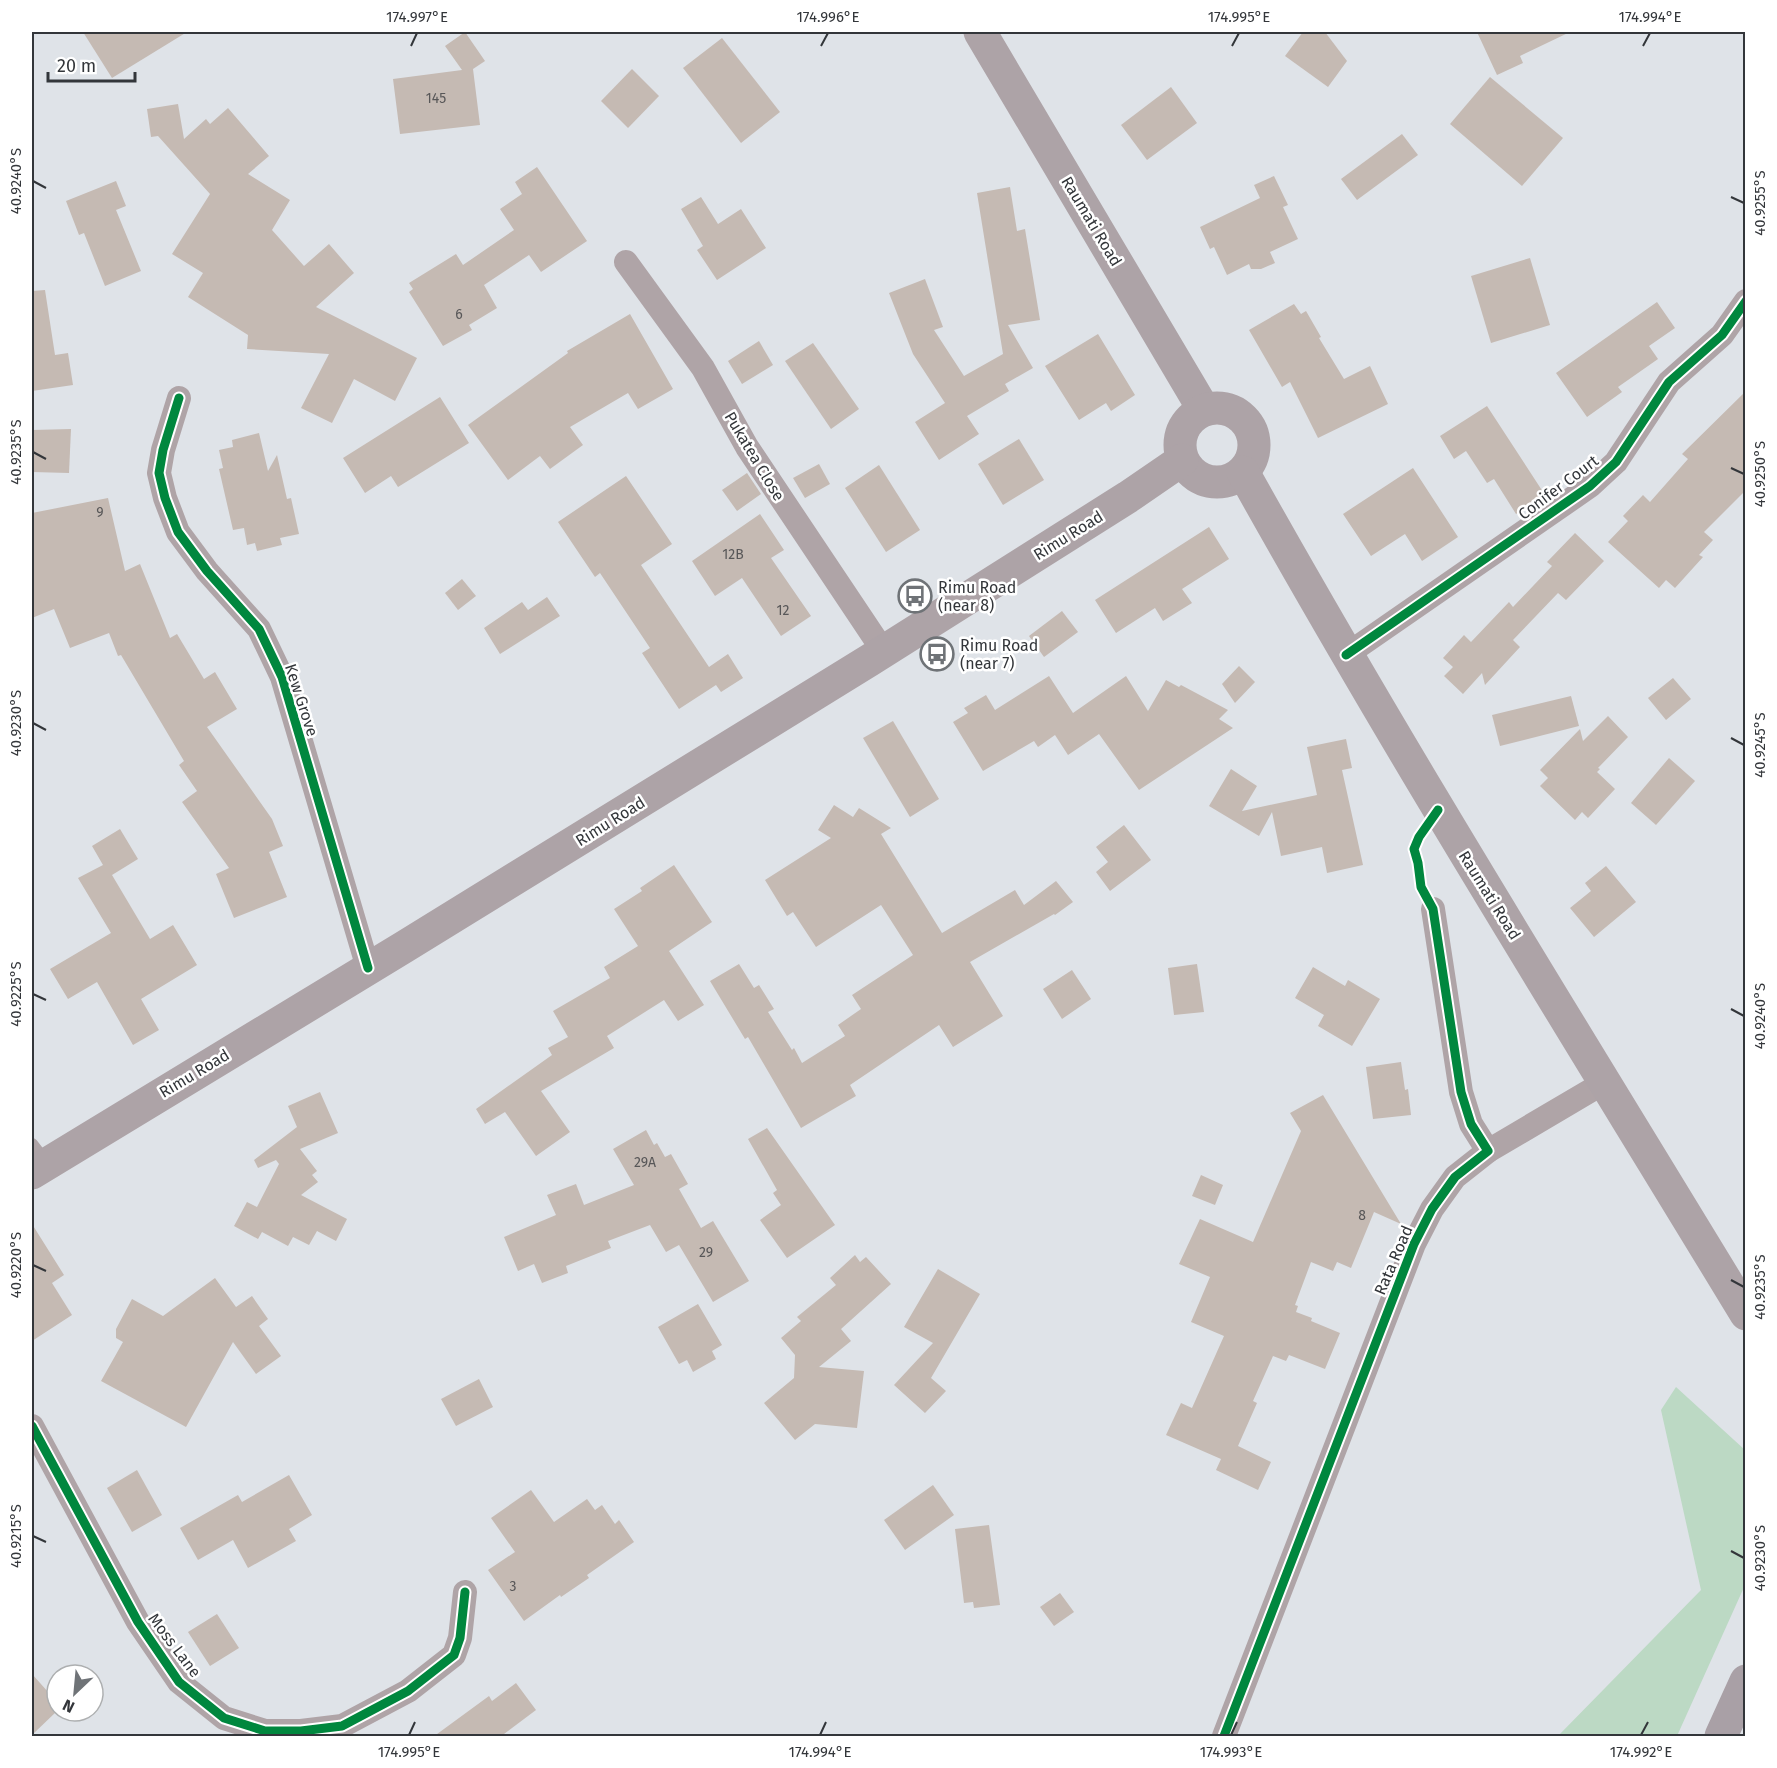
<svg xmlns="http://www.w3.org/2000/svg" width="1777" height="1768" viewBox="0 0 1777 1768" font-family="'Fira Sans',sans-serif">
  <rect width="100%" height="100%" fill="#dfe3e8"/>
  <polygon fill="#bcd9c4" points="1676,1387 1745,1450 1745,1585 1677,1736 1558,1736 1701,1590 1661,1410"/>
  <g fill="#c5bab3">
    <polygon points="83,32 187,32 112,78"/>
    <polygon points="465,32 485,61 473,69 480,125 400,134 393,79 462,70 445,46"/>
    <polygon points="1303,32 1325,32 1347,61 1328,87 1285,56"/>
    <polygon points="1477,32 1570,32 1520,56 1523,63 1497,75"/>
    <polygon points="722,38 780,112 741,143 683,68"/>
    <polygon points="632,69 659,96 628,128 601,101"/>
    <polygon points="1490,77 1563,138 1522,186 1450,124"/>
    <polygon points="1171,87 1197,123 1147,160 1121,125"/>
    <polygon points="178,104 184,139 206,119 210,124 228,108 269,156 248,174 290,200 272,230 304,266 329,244 354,273 316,307 417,358 395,401 354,379 332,423 301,408 329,354 247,349 248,335 188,297 203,273 172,254 210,194 158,136 151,137 147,109"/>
    <polygon points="1402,134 1418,155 1357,200 1341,179"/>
    <polygon points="537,167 587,241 541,272 529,255 484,285 497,308 469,325 472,330 443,346 409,292 413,289 409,283 456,254 463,265 514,230 500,209 522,194 515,182"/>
    <polygon points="1274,176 1288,205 1283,207 1298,239 1270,252 1275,263 1261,269 1251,269 1249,264 1227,275 1214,247 1210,249 1200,227 1260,198 1254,185"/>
    <polygon points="116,181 126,206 116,210 141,271 105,286 84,233 79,235 66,201"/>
    <polygon points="1010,187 1017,231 1025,229 1040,320 1008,325 1033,368 1005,384 1009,391 967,416 979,434 939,460 915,422 945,403 913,354 889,293 925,279 943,327 934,330 964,376 1003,354 977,193"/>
    <polygon points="701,197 718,224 741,209 766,248 717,280 697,250 703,246 681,209"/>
    <polygon points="1530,258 1550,325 1491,343 1471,276"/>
    <polygon points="45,290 55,355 68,353 73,385 32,391 32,291"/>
    <polygon points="1657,302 1675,328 1649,346 1658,359 1618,387 1622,392 1587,417 1556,373"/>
    <polygon points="1294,304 1301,314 1306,311 1321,337 1319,338 1344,379 1370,366 1388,404 1318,438 1290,382 1282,387 1249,330"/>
    <polygon points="630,314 673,389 638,409 628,393 570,427 583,445 550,469 540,456 508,480 468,425 568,353 567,351"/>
    <polygon points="1098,334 1135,395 1111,411 1106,403 1079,420 1045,366"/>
    <polygon points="759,341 773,365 742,384 728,361"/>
    <polygon points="813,343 859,409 831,429 785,361"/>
    <polygon points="1746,391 1746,490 1704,532 1713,540 1699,555 1703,557 1675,588 1666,580 1659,588 1608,542 1628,521 1623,516 1643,495 1650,502 1688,459 1682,454"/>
    <polygon points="440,397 469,443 398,487 391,476 365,493 343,458"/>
    <polygon points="1487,406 1545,495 1516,514 1494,479 1487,483 1466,451 1454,459 1440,436"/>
    <polygon points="71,429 69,473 32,472 32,430"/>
    <polygon points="259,433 268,471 277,455 287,499 291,498 299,534 280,538 282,545 257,551 255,543 247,545 244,528 233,530 219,469 223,468 219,450 233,447 232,440"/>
    <polygon points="1019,439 1044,480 1003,505 978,464"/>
    <polygon points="819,464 830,484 805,498 793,478"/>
    <polygon points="879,465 920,530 886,552 845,488"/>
    <polygon points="1413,468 1458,537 1422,561 1405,534 1371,556 1343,514"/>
    <polygon points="747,473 761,494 737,511 722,490"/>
    <polygon points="626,476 672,544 641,565 709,667 728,654 743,678 721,692 716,685 679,709 642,653 650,648 600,573 595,577 558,522"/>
    <polygon points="108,498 125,571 140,564 170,638 177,634 204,679 215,672 237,709 207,727 272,819 283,846 269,852 287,897 234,918 216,874 229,868 182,802 197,791 179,765 184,761 121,655 118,656 109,633 70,648 54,609 32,618 32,513"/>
    <polygon points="760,514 784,550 771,558 811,616 781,636 742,578 715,596 692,561"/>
    <polygon points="1209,527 1229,559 1182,589 1192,603 1163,621 1155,608 1116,633 1095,600"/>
    <polygon points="1575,533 1604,561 1566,600 1558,593 1513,640 1520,647 1485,685 1482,673 1463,694 1444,676 1453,667 1443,658 1464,635 1471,642 1509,602 1513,607 1552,566 1547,562"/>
    <polygon points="462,579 476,596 458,610 445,593"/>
    <polygon points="547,597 560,616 500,654 484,628 522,602 528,610"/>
    <polygon points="1062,611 1078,632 1044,657 1029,636"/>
    <polygon points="1239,666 1255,682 1235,703 1222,684"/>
    <polygon points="1049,676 1073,713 1126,676 1148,711 1166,680 1179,687 1181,685 1228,710 1219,719 1233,728 1139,790 1099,734 1068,755 1055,735 1038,747 1034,741 983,771 953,722 968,713 964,708 986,695 995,710"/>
    <polygon points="1673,678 1691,699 1666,720 1648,698"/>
    <polygon points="1571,696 1579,726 1500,746 1492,715"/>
    <polygon points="1608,716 1628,737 1598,768 1600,769 1597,772 1615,789 1588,818 1582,812 1575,820 1540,786 1548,778 1540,770 1580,729 1583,741"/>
    <polygon points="893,721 939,799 910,817 863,738"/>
    <polygon points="1346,739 1352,768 1342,770 1363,865 1327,873 1322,847 1281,856 1272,812 1259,836 1209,806 1231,769 1257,786 1242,811 1317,795 1307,747"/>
    <polygon points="1669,758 1695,781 1656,825 1631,803"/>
    <polygon points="834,805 853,817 859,808 891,828 881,834 942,933 1015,890 1024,905 1056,881 1073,902 1055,915 1054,914 970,962 1003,1016 953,1047 939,1025 850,1085 856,1096 801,1128 748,1037 745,1039 710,981 739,964 754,988 759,985 774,1009 768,1012 792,1050 794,1048 802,1063 845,1036 838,1025 861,1009 852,995 913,955 881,905 816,947 793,912 787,916 765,880 831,838 818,830"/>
    <polygon points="1124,825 1151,860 1110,891 1096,872 1108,862 1096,847"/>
    <polygon points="120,829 138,859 112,875 150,939 173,925 197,965 141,999 159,1030 133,1045 97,982 68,999 50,969 111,933 78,878 103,865 92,846"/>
    <polygon points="674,865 712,922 669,951 704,1005 678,1021 664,1000 607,1036 614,1048 541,1091 570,1132 536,1156 505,1112 485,1124 476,1109 552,1055 548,1048 568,1037 553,1011 610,978 604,967 638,946 614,909 642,891 640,888"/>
    <polygon points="1606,866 1636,902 1594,937 1570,908 1591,891 1585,883"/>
    <polygon points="1197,964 1204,1012 1174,1015 1168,968"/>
    <polygon points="1313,967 1345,986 1348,980 1380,999 1352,1046 1318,1026 1324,1015 1295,998"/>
    <polygon points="1072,970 1091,999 1062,1019 1043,989"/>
    <polygon points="1401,1062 1405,1090 1408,1089 1411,1115 1373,1119 1366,1067"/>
    <polygon points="320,1092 338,1133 300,1149 317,1171 312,1175 318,1182 301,1195 347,1219 336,1241 317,1231 309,1245 293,1237 288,1246 262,1232 258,1239 234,1226 247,1202 257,1207 279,1164 276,1160 258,1168 254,1160 297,1127 288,1106"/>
    <polygon points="1323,1095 1401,1224 1374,1212 1351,1268 1337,1262 1333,1271 1311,1262 1295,1305 1298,1306 1296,1312 1312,1318 1311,1321 1340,1333 1325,1369 1289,1355 1286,1361 1273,1356 1253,1401 1257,1403 1238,1446 1271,1462 1258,1490 1216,1470 1221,1459 1166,1435 1181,1403 1192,1408 1224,1336 1191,1322 1210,1277 1179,1264 1200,1219 1253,1242 1301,1131 1290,1113"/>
    <polygon points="767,1128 835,1225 787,1258 760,1220 781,1205 773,1193 777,1190 748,1139"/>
    <polygon points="646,1130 654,1145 657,1143 665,1157 671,1154 688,1184 679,1189 701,1228 713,1221 749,1281 713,1302 679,1245 666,1252 650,1225 608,1241 611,1248 566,1266 568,1273 542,1283 534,1264 518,1271 504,1237 556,1215 547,1195 576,1184 584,1205 634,1185 613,1149"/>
    <polygon points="1201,1175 1223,1185 1215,1205 1192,1196"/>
    <polygon points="32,1224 64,1275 52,1283 72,1315 32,1341"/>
    <polygon points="855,1255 860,1262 866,1257 891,1284 841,1329 851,1341 819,1367 864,1371 857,1428 815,1424 795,1440 764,1403 794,1378 795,1355 781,1338 801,1321 797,1317 836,1285 830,1278"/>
    <polygon points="938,1269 980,1294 931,1378 946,1391 925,1413 894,1385 933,1343 904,1327"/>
    <polygon points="215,1278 236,1307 252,1296 268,1319 259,1326 281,1356 256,1374 233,1342 186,1427 101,1381 123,1342 116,1338 116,1329 132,1299 163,1316"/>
    <polygon points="698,1304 722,1345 712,1351 716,1359 693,1372 687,1360 679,1364 658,1327"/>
    <polygon points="479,1379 493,1407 456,1426 441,1399"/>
    <polygon points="137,1470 162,1515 132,1532 107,1488"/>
    <polygon points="289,1475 312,1515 289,1529 296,1541 248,1568 233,1540 198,1560 180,1528 238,1495 242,1502"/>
    <polygon points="933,1485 954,1515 905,1550 884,1520"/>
    <polygon points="531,1490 554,1522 587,1499 595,1510 602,1505 615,1524 619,1520 634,1542 587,1575 589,1578 561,1597 560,1595 524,1621 488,1570 515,1552 491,1518"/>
    <polygon points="989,1525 1000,1605 974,1608 973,1602 964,1603 955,1529"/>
    <polygon points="1060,1593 1074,1612 1054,1626 1040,1607"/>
    <polygon points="217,1614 239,1648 210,1666 188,1632"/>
    <polygon points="32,1674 57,1702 57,1711 32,1735"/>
    <polygon points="516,1683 536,1710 500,1737 433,1737 489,1696 492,1701"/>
  </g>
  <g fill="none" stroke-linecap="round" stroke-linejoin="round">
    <polyline stroke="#afa4a7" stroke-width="12" points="32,1144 46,1162"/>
    <g stroke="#afa4a7" stroke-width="24">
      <polyline points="626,262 703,368 747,447 884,652"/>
      <polyline points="179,398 163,450 159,473 165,498 178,532 207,571 259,629 282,677 368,968"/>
      <polyline points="1346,655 1590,486 1616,462 1669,382 1722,335 1746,301"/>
      <polyline points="1488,1151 1605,1082"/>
      <polyline points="32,1426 138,1622 179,1682 224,1718 265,1731 301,1731 342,1726 408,1691 454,1655 460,1638 465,1592"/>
      <polyline points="1224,1736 1414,1244 1432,1209 1455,1177 1488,1151 1471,1124 1461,1092 1433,909"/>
    </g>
    <g stroke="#ada3a7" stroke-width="33">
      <polyline points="980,32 1204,410"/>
      <circle cx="1217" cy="445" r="37"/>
      <path d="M 1243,472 C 1402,757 1576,1034 1746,1314"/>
      <polyline points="32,1173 404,947 870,660 1128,497 1182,460"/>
    </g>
    <polyline stroke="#a9a0a6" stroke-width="33" points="1721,1736 1746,1681"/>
    <defs>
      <g id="cycleway">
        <polyline points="179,398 163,450 159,473 165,498 178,532 207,571 259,629 282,677 368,968"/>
        <polyline points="1346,655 1590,486 1616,462 1669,382 1722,335 1746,301"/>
        <polyline points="32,1426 138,1622 179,1682 224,1718 265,1731 301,1731 342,1726 408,1691 454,1655 460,1638 465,1592"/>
        <polyline points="1224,1736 1414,1244 1432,1209 1455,1177 1488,1151 1471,1124 1461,1092 1433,909 1421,887 1418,863 1414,849 1419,837 1438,810"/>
      </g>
    </defs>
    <use href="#cycleway" stroke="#fff" stroke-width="13"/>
    <use href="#cycleway" stroke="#00873e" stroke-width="9"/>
  </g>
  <path fill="none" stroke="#33363a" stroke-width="2" d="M 411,46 L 417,33M 821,46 L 828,33M 1232,46 L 1239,33M 1643,46 L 1650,33M 33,181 L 46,188M 1731,197 L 1744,203M 33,452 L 46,459M 1731,468 L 1744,474M 33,723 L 46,730M 1731,738 L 1744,745M 33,994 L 46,1000M 1731,1009 L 1744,1016M 33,1265 L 46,1271M 1731,1280 L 1744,1287M 33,1536 L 46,1542M 1731,1551 L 1744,1558M 409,1735 L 415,1722M 820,1735 L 826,1722M 1231,1735 L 1237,1722M 1641,1735 L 1648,1722"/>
  <defs>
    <symbol id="bus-ring" viewBox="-11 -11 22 22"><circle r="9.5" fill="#fff" stroke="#6f7377" stroke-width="1.5"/><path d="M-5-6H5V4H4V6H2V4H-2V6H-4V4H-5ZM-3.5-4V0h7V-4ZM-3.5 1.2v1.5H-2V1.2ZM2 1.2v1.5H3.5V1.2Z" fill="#6f7377"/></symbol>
  </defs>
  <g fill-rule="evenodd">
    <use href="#bus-ring" x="896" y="577" width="38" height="38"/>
    <use href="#bus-ring" x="918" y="635" width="38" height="38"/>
  </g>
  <g text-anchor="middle" stroke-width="5" stroke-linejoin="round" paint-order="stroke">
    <g font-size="14" fill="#585758">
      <text x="436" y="103">145</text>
      <text x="459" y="319">6</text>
      <text x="100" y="517">9</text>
      <text x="733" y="559">12B</text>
      <text x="783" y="615">12</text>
      <text x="645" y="1167">29A</text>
      <text x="1362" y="1220">8</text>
      <text x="706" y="1257">29</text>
      <text x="513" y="1591">3</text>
    </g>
    <g font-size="16" fill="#33363a" stroke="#fff">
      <text transform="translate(1092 221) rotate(59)" y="6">Raumati Road</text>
      <text transform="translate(755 456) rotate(59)" y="6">Pukatea Close</text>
      <text transform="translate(1558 487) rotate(-37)" y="6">Conifer Court</text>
      <text transform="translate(1068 535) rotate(-32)" y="6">Rimu Road</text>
      <text transform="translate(302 700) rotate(72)" y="6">Kew Grove</text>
      <text transform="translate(610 821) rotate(-32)" y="6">Rimu Road</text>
      <text transform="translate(1490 895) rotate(58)" y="6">Raumati Road</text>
      <text transform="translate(194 1073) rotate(-31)" y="6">Rimu Road</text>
      <text transform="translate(1393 1260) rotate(-67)" y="6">Rata Road</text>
      <text transform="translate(175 1645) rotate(53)" y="6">Moss Lane</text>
    </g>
    <g font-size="16" fill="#33363a" stroke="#fff" text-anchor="start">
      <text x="938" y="593">Rimu Road<tspan x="938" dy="18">(near 8)</tspan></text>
      <text x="960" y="651">Rimu Road<tspan x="960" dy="18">(near 7)</tspan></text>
    </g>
  </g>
  <rect width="1777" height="1768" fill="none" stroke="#ffffff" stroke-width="66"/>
  <g transform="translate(75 1693) rotate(206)"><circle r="28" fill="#ffffff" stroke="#adafb0" stroke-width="1.5"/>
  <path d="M0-4.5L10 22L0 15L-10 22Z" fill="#6f7377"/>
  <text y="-9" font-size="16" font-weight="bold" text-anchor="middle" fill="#33363a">N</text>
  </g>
  <path d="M48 72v9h87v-9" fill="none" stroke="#33363a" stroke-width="3"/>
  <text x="57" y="72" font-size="18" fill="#33363a" stroke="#ffffff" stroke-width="4.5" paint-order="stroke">20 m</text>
  <rect x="33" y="33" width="1711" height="1702" fill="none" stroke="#33363a" stroke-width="2"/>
  <g font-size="15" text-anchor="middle" fill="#33363a">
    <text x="417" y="22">174.997°E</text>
    <text x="828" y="22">174.996°E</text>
    <text x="1239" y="22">174.995°E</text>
    <text x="1650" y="22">174.994°E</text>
    <text transform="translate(16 181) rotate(-90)" y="5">40.9240°S</text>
    <text transform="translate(1760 203) rotate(-90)" y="5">40.9255°S</text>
    <text transform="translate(16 452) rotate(-90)" y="5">40.9235°S</text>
    <text transform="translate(1760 474) rotate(-90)" y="5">40.9250°S</text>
    <text transform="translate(16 723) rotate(-90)" y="5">40.9230°S</text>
    <text transform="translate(1760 745) rotate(-90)" y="5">40.9245°S</text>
    <text transform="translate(16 994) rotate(-90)" y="5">40.9225°S</text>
    <text transform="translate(1760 1016) rotate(-90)" y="5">40.9240°S</text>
    <text transform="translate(16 1265) rotate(-90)" y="5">40.9220°S</text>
    <text transform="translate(1760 1287) rotate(-90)" y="5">40.9235°S</text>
    <text transform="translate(16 1536) rotate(-90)" y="5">40.9215°S</text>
    <text transform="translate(1760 1558) rotate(-90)" y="5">40.9230°S</text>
    <text x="409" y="1757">174.995°E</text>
    <text x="820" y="1757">174.994°E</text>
    <text x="1231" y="1757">174.993°E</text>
    <text x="1641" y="1757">174.992°E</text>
  </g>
</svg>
